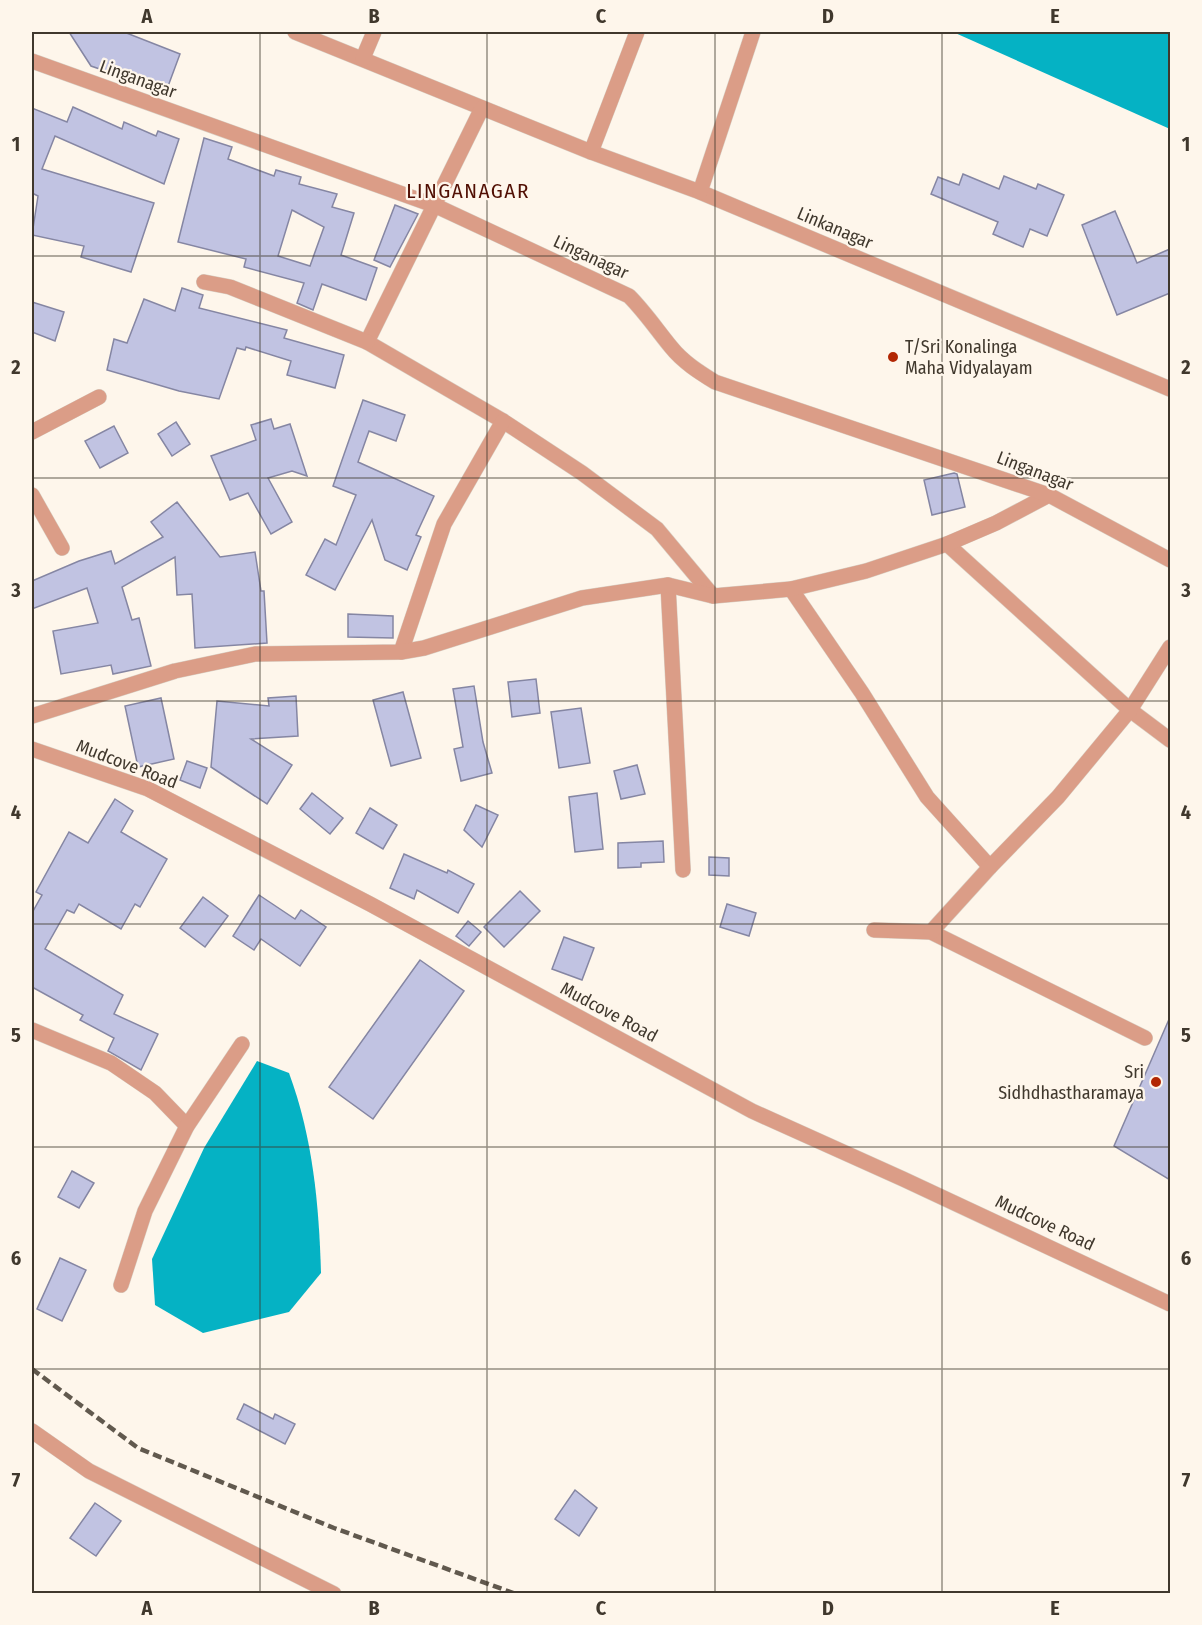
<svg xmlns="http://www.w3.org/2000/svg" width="1202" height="1625" viewBox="0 0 1202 1625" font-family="'Fira Sans Condensed',sans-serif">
  <rect width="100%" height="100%" fill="#fef6eb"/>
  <g fill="#05b2c4">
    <polygon points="953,32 1170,32 1170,129"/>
    <path d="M 257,1061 L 289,1073 C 313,1138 319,1205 321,1273 L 289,1312 L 203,1333 L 155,1305 L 152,1259 L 204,1148 Z"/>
  </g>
  <g fill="#c1c3e2" stroke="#8586a3" stroke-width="1.5" fill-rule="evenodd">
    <polygon points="69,32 124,32 180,54 167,89 127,74 126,78 91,66"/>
    <polygon points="73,107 122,129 124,122 156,136 158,131 179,139 164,184 55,136 42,169 154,203 131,272 81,257 84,246 32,235 38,196 32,193 32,108 67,122"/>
    <path d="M 204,138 L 232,147 L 228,159 L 274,176 L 276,170 L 301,177 L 299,184 L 337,194 L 332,207 L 354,213 L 341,255 L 377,268 L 366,300 L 322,284 L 313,310 L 297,303 L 304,283 L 244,267 L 246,259 L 178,242 ZM 292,210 L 324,227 L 310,266 L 278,256 Z"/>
    <polygon points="963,174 999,189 1004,176 1036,189 1038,184 1064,195 1047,236 1030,229 1023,247 993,234 998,222 931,194 938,177 959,185"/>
    <polygon points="395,205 418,214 390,267 374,260"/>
    <polygon points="1115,211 1137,263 1170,249 1170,293 1117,315 1082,225"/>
    <polygon points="182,288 203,295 199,308 287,330 284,338 344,355 335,388 287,375 291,361 246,347 245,350 237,348 219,399 179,391 107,370 114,339 127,343 144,299 175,311"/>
    <polygon points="32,302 64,312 55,341 32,332"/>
    <polygon points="363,400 405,415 396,441 369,431 358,462 434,496 416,535 421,537 407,570 385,560 372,520 335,590 306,575 325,539 336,545 356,495 333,486"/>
    <polygon points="271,419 274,429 290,424 307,476 292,471 268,478 292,522 271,534 248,493 230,500 211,456 256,440 251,425"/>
    <polygon points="176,422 190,444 172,456 158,434"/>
    <polygon points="114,426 128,453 100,468 85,441"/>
    <polygon points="954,473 957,474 965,507 932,515 924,480"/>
    <polygon points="177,502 220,557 255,552 261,591 264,591 267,643 195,648 192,594 177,595 175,557 122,587 132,620 139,618 151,666 113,674 111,665 61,674 53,631 98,623 87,588 32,609 32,581 79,561 111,551 115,564 163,537 151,522"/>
    <polygon points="348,614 393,616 393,638 348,637"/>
    <polygon points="536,679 540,713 512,717 508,682"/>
    <polygon points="474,686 483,742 492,773 461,781 454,749 463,747 453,689"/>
    <polygon points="403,692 421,758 391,766 373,700"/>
    <polygon points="296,696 298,736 251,739 292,765 267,804 211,767 217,701 269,706 268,698"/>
    <polygon points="161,698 174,759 138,767 125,706"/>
    <polygon points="581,708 590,763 559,768 551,712"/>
    <polygon points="187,761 207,768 200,788 180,780"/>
    <polygon points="637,765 645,794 621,799 614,771"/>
    <polygon points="312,793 343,818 330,834 300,809"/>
    <polygon points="597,793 603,849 575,852 569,797"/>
    <polygon points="115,799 133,811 121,832 167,859 140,907 135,904 121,929 79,904 74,913 67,910 45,949 123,995 114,1014 158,1034 141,1070 108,1051 114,1038 80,1020 83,1015 32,987 32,913 42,895 36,892 69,832 88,843"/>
    <polygon points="476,805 498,815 482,847 464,830"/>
    <polygon points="370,808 397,825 383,849 356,833"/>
    <polygon points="663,841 664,862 641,863 641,867 618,868 618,843"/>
    <polygon points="404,854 447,873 448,870 474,884 458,913 417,890 414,899 390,888"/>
    <polygon points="709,857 729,858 729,876 709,875"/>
    <polygon points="520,891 540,911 504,947 484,927"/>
    <polygon points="259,895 295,919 301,910 326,927 300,966 261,939 254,950 233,936"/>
    <polygon points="203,897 228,916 205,947 180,928"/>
    <polygon points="727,904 756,913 749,936 720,927"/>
    <polygon points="468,921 481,932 469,946 456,936"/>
    <polygon points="564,937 594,948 582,980 552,969"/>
    <polygon points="420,960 464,991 373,1119 329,1087"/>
    <polygon points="1170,1017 1170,1180 1114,1146"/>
    <polygon points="72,1171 94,1183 79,1208 58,1197"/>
    <polygon points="60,1258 86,1270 62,1321 37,1309"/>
    <polygon points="244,1404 273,1419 275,1414 295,1424 285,1444 237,1419"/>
    <polygon points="575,1490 597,1508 579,1536 555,1519"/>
    <polygon points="95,1503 121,1521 96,1556 70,1538"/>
  </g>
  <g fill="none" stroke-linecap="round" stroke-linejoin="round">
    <defs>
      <g id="minor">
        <polyline points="295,32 591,152 700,192 1170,389"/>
        <polyline points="363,58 374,32"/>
        <polyline points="482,108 367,342 503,421 582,473 657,529 713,596"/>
        <polyline points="591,152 637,32"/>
        <polyline points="700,192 753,32"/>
        <polyline points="204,282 230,287 367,342"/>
        <polyline points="32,432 99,397"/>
        <polyline points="32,495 62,548"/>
        <polyline points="947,544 1130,710 1170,740"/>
        <polyline points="668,585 683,870"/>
        <polyline points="791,589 862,693 927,797 990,867"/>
        <polyline points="401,652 444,524 503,421"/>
        <polyline points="32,716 175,671 255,654 401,652 424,648 582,598 668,585 713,596 791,589 866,571 947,544 996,523 1049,495"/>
        <polyline points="874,930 931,932 1145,1038"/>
        <polyline points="931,932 990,867 1058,797 1130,710 1170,647"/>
        <polyline points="32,1030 111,1063 155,1093 187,1126"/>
        <polyline points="121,1285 145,1211 187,1126 242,1044"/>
        <polyline points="32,1431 89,1471 334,1594"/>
      </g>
      <g id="tertiary">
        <path d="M 32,61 L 436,206 L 629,296 C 645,312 657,330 671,347 C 683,362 699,372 715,382 L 1049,495 L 1170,560"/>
        <polyline points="32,749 148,789 370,904 752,1111 903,1179 1170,1304"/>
      </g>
    </defs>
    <use href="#minor" stroke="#d8d0c5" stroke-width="16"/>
    <use href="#tertiary" stroke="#d8d0c5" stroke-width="16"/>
    <use href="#minor" stroke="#db9d87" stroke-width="15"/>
    <use href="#tertiary" stroke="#db9d87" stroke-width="15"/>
    <polyline stroke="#61594e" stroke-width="4.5" stroke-dasharray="9 4.5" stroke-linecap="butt" points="32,1369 138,1448 334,1528 516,1594"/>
  </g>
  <path fill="none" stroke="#40382d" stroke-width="1.5" stroke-opacity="0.55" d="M 260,32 L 260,1594M 487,32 L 487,1594M 715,32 L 715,1594M 942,32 L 942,1594M 32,256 L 1170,256M 32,478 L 1170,478M 32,701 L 1170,701M 32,924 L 1170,924M 32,1147 L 1170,1147M 32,1369 L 1170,1369"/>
  <g fill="#b22603" stroke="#fef6eb" stroke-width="2">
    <circle cx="893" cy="357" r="6"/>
    <circle cx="1156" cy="1082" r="6"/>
  </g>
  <g text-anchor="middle" stroke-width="4.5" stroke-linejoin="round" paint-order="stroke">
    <g font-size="18" fill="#40382d" stroke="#fef6eb">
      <text transform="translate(138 79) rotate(20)" y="6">Linganagar</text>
      <text transform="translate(835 228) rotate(23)" y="6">Linkanagar</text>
      <text transform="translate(591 257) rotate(25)" y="6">Linganagar</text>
      <text transform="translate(1035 471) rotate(21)" y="6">Linganagar</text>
      <text transform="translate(127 764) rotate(21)" y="6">Mudcove Road</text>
      <text transform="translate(609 1012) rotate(28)" y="6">Mudcove Road</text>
      <text transform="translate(1045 1223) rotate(25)" y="6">Mudcove Road</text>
    </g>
    <g font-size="18" fill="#40382d" stroke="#fef6eb" text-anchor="start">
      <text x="905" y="353">T/Sri Konalinga<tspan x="905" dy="21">Maha Vidyalayam</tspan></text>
      <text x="1144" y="1078" text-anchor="end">Sri<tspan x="1144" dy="21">Sidhdhastharamaya</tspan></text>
    </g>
    <g font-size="21" letter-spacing="1.5" fill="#510f03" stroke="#fef6eb">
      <text x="468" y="198">LINGANAGAR</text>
    </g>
  </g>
  <rect width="1202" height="1625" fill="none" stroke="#fef6eb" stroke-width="66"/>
  <rect x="33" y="33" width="1136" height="1559" fill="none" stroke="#40382d" stroke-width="2"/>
  <g font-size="20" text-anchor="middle" font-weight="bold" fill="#40382d">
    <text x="147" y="23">A</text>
    <text x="374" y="23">B</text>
    <text x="601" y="23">C</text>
    <text x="828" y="23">D</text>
    <text x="1055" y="23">E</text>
    <text x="16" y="151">1</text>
    <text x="1186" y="151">1</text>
    <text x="16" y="374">2</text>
    <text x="1186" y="374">2</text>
    <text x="16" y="597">3</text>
    <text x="1186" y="597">3</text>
    <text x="16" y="819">4</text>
    <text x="1186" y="819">4</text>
    <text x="16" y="1042">5</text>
    <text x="1186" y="1042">5</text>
    <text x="16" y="1265">6</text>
    <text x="1186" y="1265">6</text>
    <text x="16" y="1487">7</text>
    <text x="1186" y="1487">7</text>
    <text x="147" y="1615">A</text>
    <text x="374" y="1615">B</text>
    <text x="601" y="1615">C</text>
    <text x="828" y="1615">D</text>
    <text x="1055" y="1615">E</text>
  </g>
</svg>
